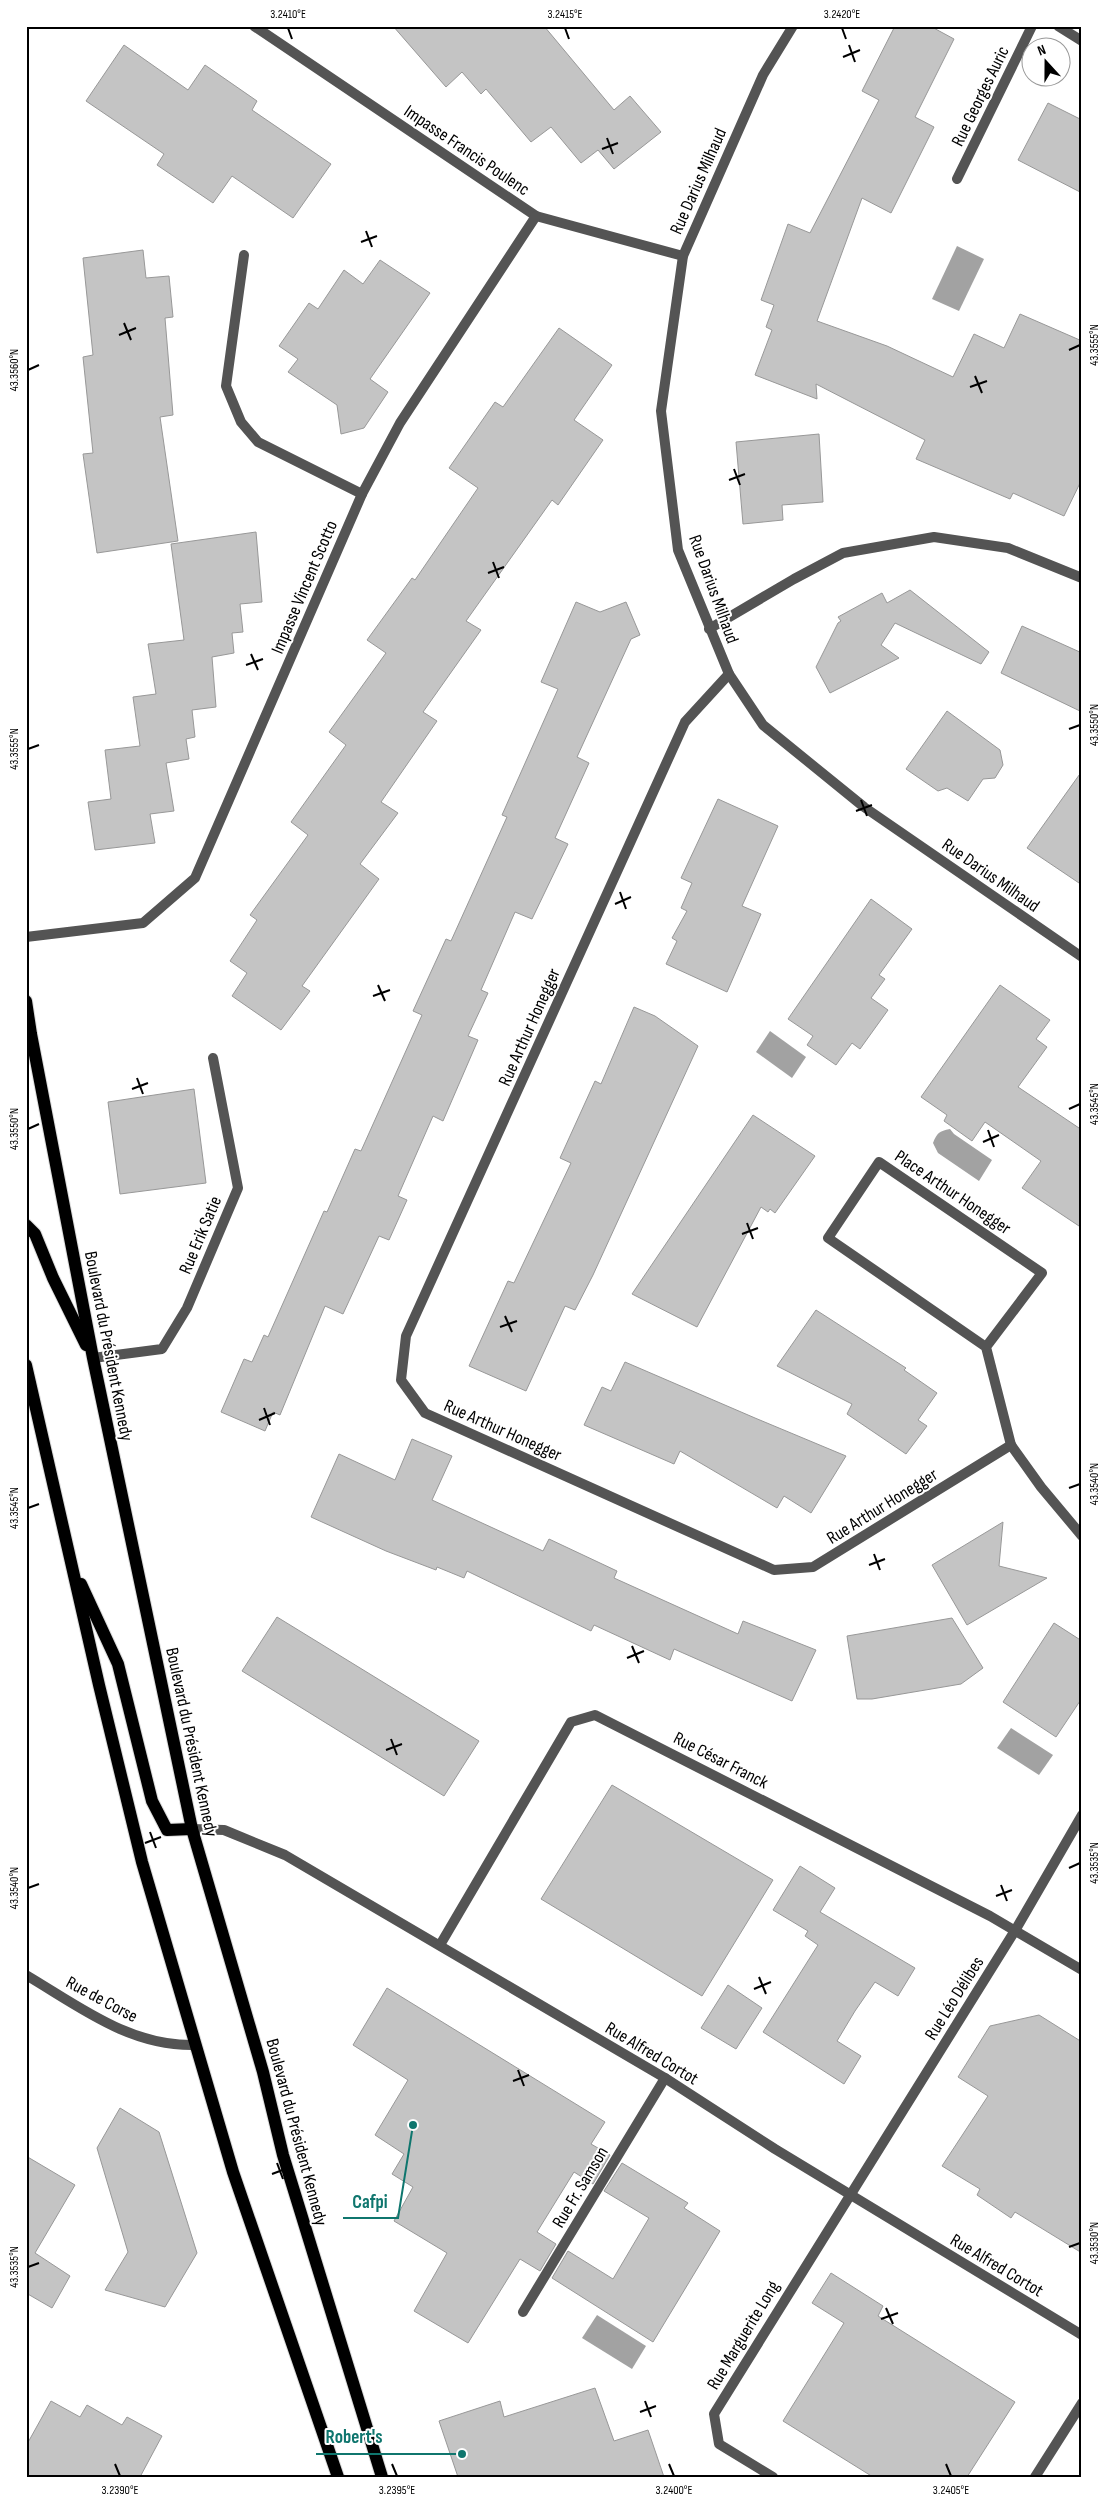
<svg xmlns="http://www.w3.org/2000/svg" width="1108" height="2503" viewBox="0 0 1108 2503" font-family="'Sofia Sans Condensed',sans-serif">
  <rect width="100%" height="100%" fill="#fff"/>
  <g fill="#a2a2a2">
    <polygon points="957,246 984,259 959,311 932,299"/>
    <polygon points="770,1031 806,1057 792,1078 756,1052"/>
    <path d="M 950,1129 L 954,1134 L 992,1160 L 979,1181 L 938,1153 L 933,1143 C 937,1133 939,1131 950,1129 Z"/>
    <polygon points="1011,1728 1053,1755 1039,1775 997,1748"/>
    <polygon points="597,2315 646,2346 632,2369 582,2338"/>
  </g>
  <g fill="#c4c4c4" stroke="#989898">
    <polygon points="393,26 544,26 614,110 630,96 661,132 614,169 598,150 581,163 551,127 531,142 486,89 481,94 462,72 446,87"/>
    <polygon points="895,26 930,26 954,39 915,117 934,127 891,213 862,198 817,321 887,346 953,377 974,334 1004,348 1020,314 1082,341 1082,479 1064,516 1013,493 1010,499 916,459 925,440 816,384 817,399 755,375 772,330 766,327 774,305 761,300 788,224 810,233 879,100 862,91"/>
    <polygon points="124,45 188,90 205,65 257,101 252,110 331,164 293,218 232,176 213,203 157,165 164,154 86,101"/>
    <polygon points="1048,103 1082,120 1082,193 1018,160"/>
    <polygon points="143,250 146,278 169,276 173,317 165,318 173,415 160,417 178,541 97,553 83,454 93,453 83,357 93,355 83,258"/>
    <polygon points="380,260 430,293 370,379 388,392 364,428 341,434 337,405 288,372 298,359 279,346 309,303 318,309 344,270 363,284"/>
    <polygon points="559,328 612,365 574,420 603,440 558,505 552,500 466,621 481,630 423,712 437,721 381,802 398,813 360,864 379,879 302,986 310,991 281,1030 232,996 247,973 230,961 257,920 250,915 308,835 291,822 346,745 329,732 386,653 367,640 412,578 415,580 478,488 449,468 495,402 503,407"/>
    <polygon points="819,434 823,502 782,505 783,520 743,524 736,442"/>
    <polygon points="256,532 262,602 240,604 243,632 232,633 234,653 212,657 216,707 192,710 195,737 186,739 189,759 166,763 174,811 150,814 155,843 95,850 88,802 111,799 105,750 140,746 133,697 156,694 148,644 184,640 171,544"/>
    <polygon points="910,590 989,652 981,664 895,623 881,645 899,658 830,693 816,667 838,623 841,621 838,617 882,593 887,603"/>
    <polygon points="576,602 600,612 626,602 640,635 631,639 577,757 589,763 555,838 568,844 532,919 515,912 481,990 488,993 468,1036 478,1040 443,1121 433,1116 398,1196 407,1200 389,1240 379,1236 343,1314 325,1306 280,1415 273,1412 265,1431 221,1412 244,1359 252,1362 264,1335 268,1337 324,1211 327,1212 355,1149 361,1151 422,1015 413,1011 446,939 451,941 507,817 502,815 558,689 541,682"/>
    <polygon points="1022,626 1082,653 1082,712 1001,673"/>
    <polygon points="947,711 1000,750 1003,765 995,778 983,779 968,801 947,788 938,791 906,769"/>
    <polygon points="1082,771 1082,885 1027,848"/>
    <polygon points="718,799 778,826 742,906 761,914 727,992 666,964 677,941 672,938 687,911 681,908 692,883 681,878"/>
    <polygon points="871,899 912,929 879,975 885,979 871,998 888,1010 860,1049 852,1043 836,1065 807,1045 813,1036 788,1019"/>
    <polygon points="1000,985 1050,1020 1036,1039 1047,1047 1018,1087 1082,1130 1082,1228 1022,1188 1041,1161 985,1122 972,1141 944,1121 947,1115 921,1097"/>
    <polygon points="634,1007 655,1016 698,1046 593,1275 575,1310 565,1306 526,1391 469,1366 508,1281 514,1283 571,1163 560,1158 595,1081 601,1084"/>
    <polygon points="194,1089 206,1183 120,1194 108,1102"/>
    <polygon points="753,1115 815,1156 775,1213 770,1209 768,1212 761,1207 697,1327 632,1294"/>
    <polygon points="816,1310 906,1368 904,1370 937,1393 918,1420 927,1426 906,1454 847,1414 852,1404 777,1366"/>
    <polygon points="625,1362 755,1418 846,1456 811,1513 784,1496 777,1508 680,1451 674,1464 584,1425 602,1387 611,1391"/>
    <polygon points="412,1439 452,1456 432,1500 543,1551 549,1539 617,1571 614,1578 738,1634 743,1621 816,1650 792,1701 674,1649 670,1660 594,1625 591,1631 467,1571 464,1578 437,1567 436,1570 386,1551 311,1517 339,1454 395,1480"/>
    <polygon points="1003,1522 999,1566 1047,1578 967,1625 932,1565"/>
    <polygon points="277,1617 479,1741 444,1796 242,1671"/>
    <polygon points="952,1618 983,1668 961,1684 872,1699 857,1699 847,1636"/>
    <polygon points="1054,1623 1082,1641 1082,1698 1056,1737 1003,1702"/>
    <polygon points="612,1785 773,1880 702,1996 541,1899"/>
    <polygon points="800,1866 835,1888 820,1912 915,1968 898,1996 875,1982 855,2011 837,2041 861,2056 844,2084 763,2032 818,1945 805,1936 808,1931 773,1910"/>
    <polygon points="728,1985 762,2008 736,2049 701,2028"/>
    <polygon points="387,1988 605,2122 591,2144 610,2155 593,2184 574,2172 537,2232 556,2244 540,2271 520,2259 468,2343 414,2311 447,2253 394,2221 413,2187 392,2174 404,2154 375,2135 408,2080 353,2045"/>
    <polygon points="1039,2015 1082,2042 1082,2253 1015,2212 1011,2218 977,2195 980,2189 942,2166 988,2096 958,2077 990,2026"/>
    <polygon points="120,2108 159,2132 197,2253 165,2307 105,2290 128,2252 97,2148"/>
    <polygon points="26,2156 75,2185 35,2253 70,2276 52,2308 26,2293"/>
    <polygon points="622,2163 688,2203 684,2208 720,2231 653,2342 552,2278 568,2251 613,2279 649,2218 604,2191"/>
    <polygon points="831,2273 883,2306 878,2316 1015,2402 967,2477 873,2477 783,2421 844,2323 812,2303"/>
    <polygon points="595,2388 614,2441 648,2430 664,2477 458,2477 439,2421 500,2401 504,2417"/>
    <polygon points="51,2401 80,2417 87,2405 122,2425 127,2417 162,2436 140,2477 26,2477 26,2446"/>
  </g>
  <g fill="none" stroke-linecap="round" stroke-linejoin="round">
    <defs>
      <g id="primary">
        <polyline points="26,1001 31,1034 93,1358 192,1829 263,2072 283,2155 382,2477"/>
        <polyline points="26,1225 35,1234 53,1278 86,1345"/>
        <polyline points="26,1365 99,1685 142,1862 233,2172 338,2477"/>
        <polyline points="81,1584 118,1664 152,1801 167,1830 192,1829"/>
      </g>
    </defs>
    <use href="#primary" stroke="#dbdbdb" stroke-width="14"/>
    <polyline stroke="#545454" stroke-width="10" points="93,1358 162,1349 187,1308 238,1188 213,1058"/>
    <g stroke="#545454" stroke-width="10">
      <polyline points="254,26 536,216 683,256"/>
      <polyline points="793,26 763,75 683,256 661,411 678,550 729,674 763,725 864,807 1082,957"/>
      <polyline points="1058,26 1082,41"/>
      <polyline points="957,179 1032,26"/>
      <polyline points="244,255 226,386 241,422 258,442 362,494"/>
      <polyline points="709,629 794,579 843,553 934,537 1008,548 1082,578"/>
      <polyline points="729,674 685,722 406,1336 401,1380 425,1413 774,1570 813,1567 1011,1445 1041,1487 1082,1536"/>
      <polyline points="26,937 143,923 195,878 362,494 400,423 536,216"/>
      <polyline points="986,1347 828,1238 879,1162 1042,1273 986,1347 1011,1445"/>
      <polyline points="192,1829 224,1830 285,1855 665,2078 775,2149 1082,2335"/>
      <polyline points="440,1945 571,1722 595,1715 990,1916 1082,1970"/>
      <path d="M 26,1975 C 80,2007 129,2046 194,2045"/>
      <polyline points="523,2312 665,2078"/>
      <polyline points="773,2477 719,2444 714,2414 1016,1929 1082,1815"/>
      <polyline points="1035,2477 1082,2403"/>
    </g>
    <use href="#primary" stroke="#000" stroke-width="12"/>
  </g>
  <path fill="none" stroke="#000" stroke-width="2" d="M 288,28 L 292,39M 565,28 L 569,39M 842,28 L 846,39M 849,45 L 855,62M 843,57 L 860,50M 607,138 L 613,154M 602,149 L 618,143M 366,231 L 372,247M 361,242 L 377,236M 124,323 L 131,340M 119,335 L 136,328M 1069,350 L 1080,345M 28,370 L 39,365M 975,376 L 982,393M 970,387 L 987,381M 734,469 L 740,485M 729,480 L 745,474M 493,562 L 499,578M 488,573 L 504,567M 251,654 L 258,670M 246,665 L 263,659M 1069,729 L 1080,725M 28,749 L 39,745M 861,800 L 867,816M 856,811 L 872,805M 620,892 L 626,909M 615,904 L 631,897M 378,985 L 385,1001M 373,996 L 390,990M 137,1078 L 143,1094M 132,1089 L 148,1083M 1069,1109 L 1080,1104M 28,1129 L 39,1124M 988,1130 L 994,1147M 983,1142 L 999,1135M 747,1223 L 753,1239M 742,1234 L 758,1228M 505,1316 L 512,1332M 500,1327 L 517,1321M 264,1408 L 270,1425M 259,1420 L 275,1413M 1069,1488 L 1080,1484M 28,1508 L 39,1504M 874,1554 L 880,1570M 869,1565 L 885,1559M 632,1646 L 639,1663M 627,1658 L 644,1651M 391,1739 L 397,1755M 386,1750 L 402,1744M 150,1832 L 156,1848M 145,1843 L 161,1837M 1069,1868 L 1080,1863M 1001,1885 L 1007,1901M 28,1888 L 39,1884M 996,1896 L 1012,1890M 759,1977 L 766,1994M 754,1989 L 771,1982M 518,2070 L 524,2086M 513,2081 L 529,2075M 277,2163 L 283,2179M 272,2174 L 288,2168M 1069,2247 L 1080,2243M 28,2267 L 39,2263M 886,2308 L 893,2324M 881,2319 L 898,2313M 645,2401 L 651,2417M 640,2412 L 656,2406M 115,2464 L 120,2476M 392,2464 L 397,2476M 669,2464 L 674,2476M 946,2464 L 951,2476"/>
  <g text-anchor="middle" stroke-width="4" stroke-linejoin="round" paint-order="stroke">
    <g font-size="18" fill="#000" stroke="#fff">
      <text transform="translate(980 96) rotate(-64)" y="6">Rue Georges Auric</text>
      <text transform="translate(467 150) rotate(34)" y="6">Impasse Francis Poulenc</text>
      <text transform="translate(698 181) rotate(-66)" y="6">Rue Darius Milhaud</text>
      <text transform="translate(304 587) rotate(-67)" y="6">Impasse Vincent Scotto</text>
      <text transform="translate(714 589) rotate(70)" y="6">Rue Darius Milhaud</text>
      <text transform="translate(991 875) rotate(35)" y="6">Rue Darius Milhaud</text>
      <text transform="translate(529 1027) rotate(-66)" y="6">Rue Arthur Honegger</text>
      <text transform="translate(953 1192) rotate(34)" y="6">Place Arthur Honegger</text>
      <text transform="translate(200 1235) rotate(-67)" y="6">Rue Erik Satie</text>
      <text transform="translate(109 1346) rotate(79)" y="6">Boulevard du Président Kennedy</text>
      <text transform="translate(503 1430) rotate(24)" y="6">Rue Arthur Honegger</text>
      <text transform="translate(882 1506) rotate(-32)" y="6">Rue Arthur Honegger</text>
      <text transform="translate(192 1742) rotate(78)" y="6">Boulevard du Président Kennedy</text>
      <text transform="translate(721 1760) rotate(27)" y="6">Rue César Franck</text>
      <text transform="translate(954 1998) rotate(-58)" y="6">Rue Léo Délibes</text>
      <text transform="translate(102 1999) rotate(28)" y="6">Rue de Corse</text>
      <text transform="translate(652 2053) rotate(31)" y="6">Rue Alfred Cortot</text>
      <text transform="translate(297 2132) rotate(75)" y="6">Boulevard du Président Kennedy</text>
      <text transform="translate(580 2187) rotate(-59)" y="6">Rue Fr. Samson</text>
      <text transform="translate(997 2265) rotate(31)" y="6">Rue Alfred Cortot</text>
      <text transform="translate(743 2335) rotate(-59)" y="6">Rue Marguerite Long</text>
    </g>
  </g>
  <path fill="none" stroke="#0f766e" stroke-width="2" d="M413 2125L398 2218H343M462 2454L393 2454H316"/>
  <g fill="#0f766e" stroke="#fff" stroke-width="2">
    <circle cx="413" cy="2125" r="5"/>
    <circle cx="462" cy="2454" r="5"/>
  </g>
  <g font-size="19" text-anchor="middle" font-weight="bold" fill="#0f766e" stroke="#fff" stroke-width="4" stroke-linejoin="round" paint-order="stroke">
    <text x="370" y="2208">Cafpi</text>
    <text x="354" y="2443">Robert's</text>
  </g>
  <rect width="1108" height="2503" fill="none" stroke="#ffffff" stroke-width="55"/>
  <g transform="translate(1046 62) rotate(339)"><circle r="24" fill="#ffffff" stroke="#999999"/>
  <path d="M0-4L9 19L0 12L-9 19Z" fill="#000000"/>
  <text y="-8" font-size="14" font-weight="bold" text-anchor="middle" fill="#000000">N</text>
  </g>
  <rect x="28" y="28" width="1052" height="2448" fill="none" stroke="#000" stroke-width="2"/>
  <g font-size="12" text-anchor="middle" fill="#000">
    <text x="288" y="18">3.2410°E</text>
    <text x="565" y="18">3.2415°E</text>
    <text x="842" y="18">3.2420°E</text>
    <text transform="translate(1094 345) rotate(-90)" y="4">43.3555°N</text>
    <text transform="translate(14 370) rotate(-90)" y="4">43.3560°N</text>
    <text transform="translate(1094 725) rotate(-90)" y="4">43.3550°N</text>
    <text transform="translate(14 749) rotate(-90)" y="4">43.3555°N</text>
    <text transform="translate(1094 1104) rotate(-90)" y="4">43.3545°N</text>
    <text transform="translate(14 1129) rotate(-90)" y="4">43.3550°N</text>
    <text transform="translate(1094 1484) rotate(-90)" y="4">43.3540°N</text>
    <text transform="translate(14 1508) rotate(-90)" y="4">43.3545°N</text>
    <text transform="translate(1094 1863) rotate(-90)" y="4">43.3535°N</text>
    <text transform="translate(14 1888) rotate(-90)" y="4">43.3540°N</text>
    <text transform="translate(1094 2243) rotate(-90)" y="4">43.3530°N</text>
    <text transform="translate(14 2267) rotate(-90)" y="4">43.3535°N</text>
    <text x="120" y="2494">3.2390°E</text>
    <text x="397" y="2494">3.2395°E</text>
    <text x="674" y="2494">3.2400°E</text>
    <text x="951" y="2494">3.2405°E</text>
  </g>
</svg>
